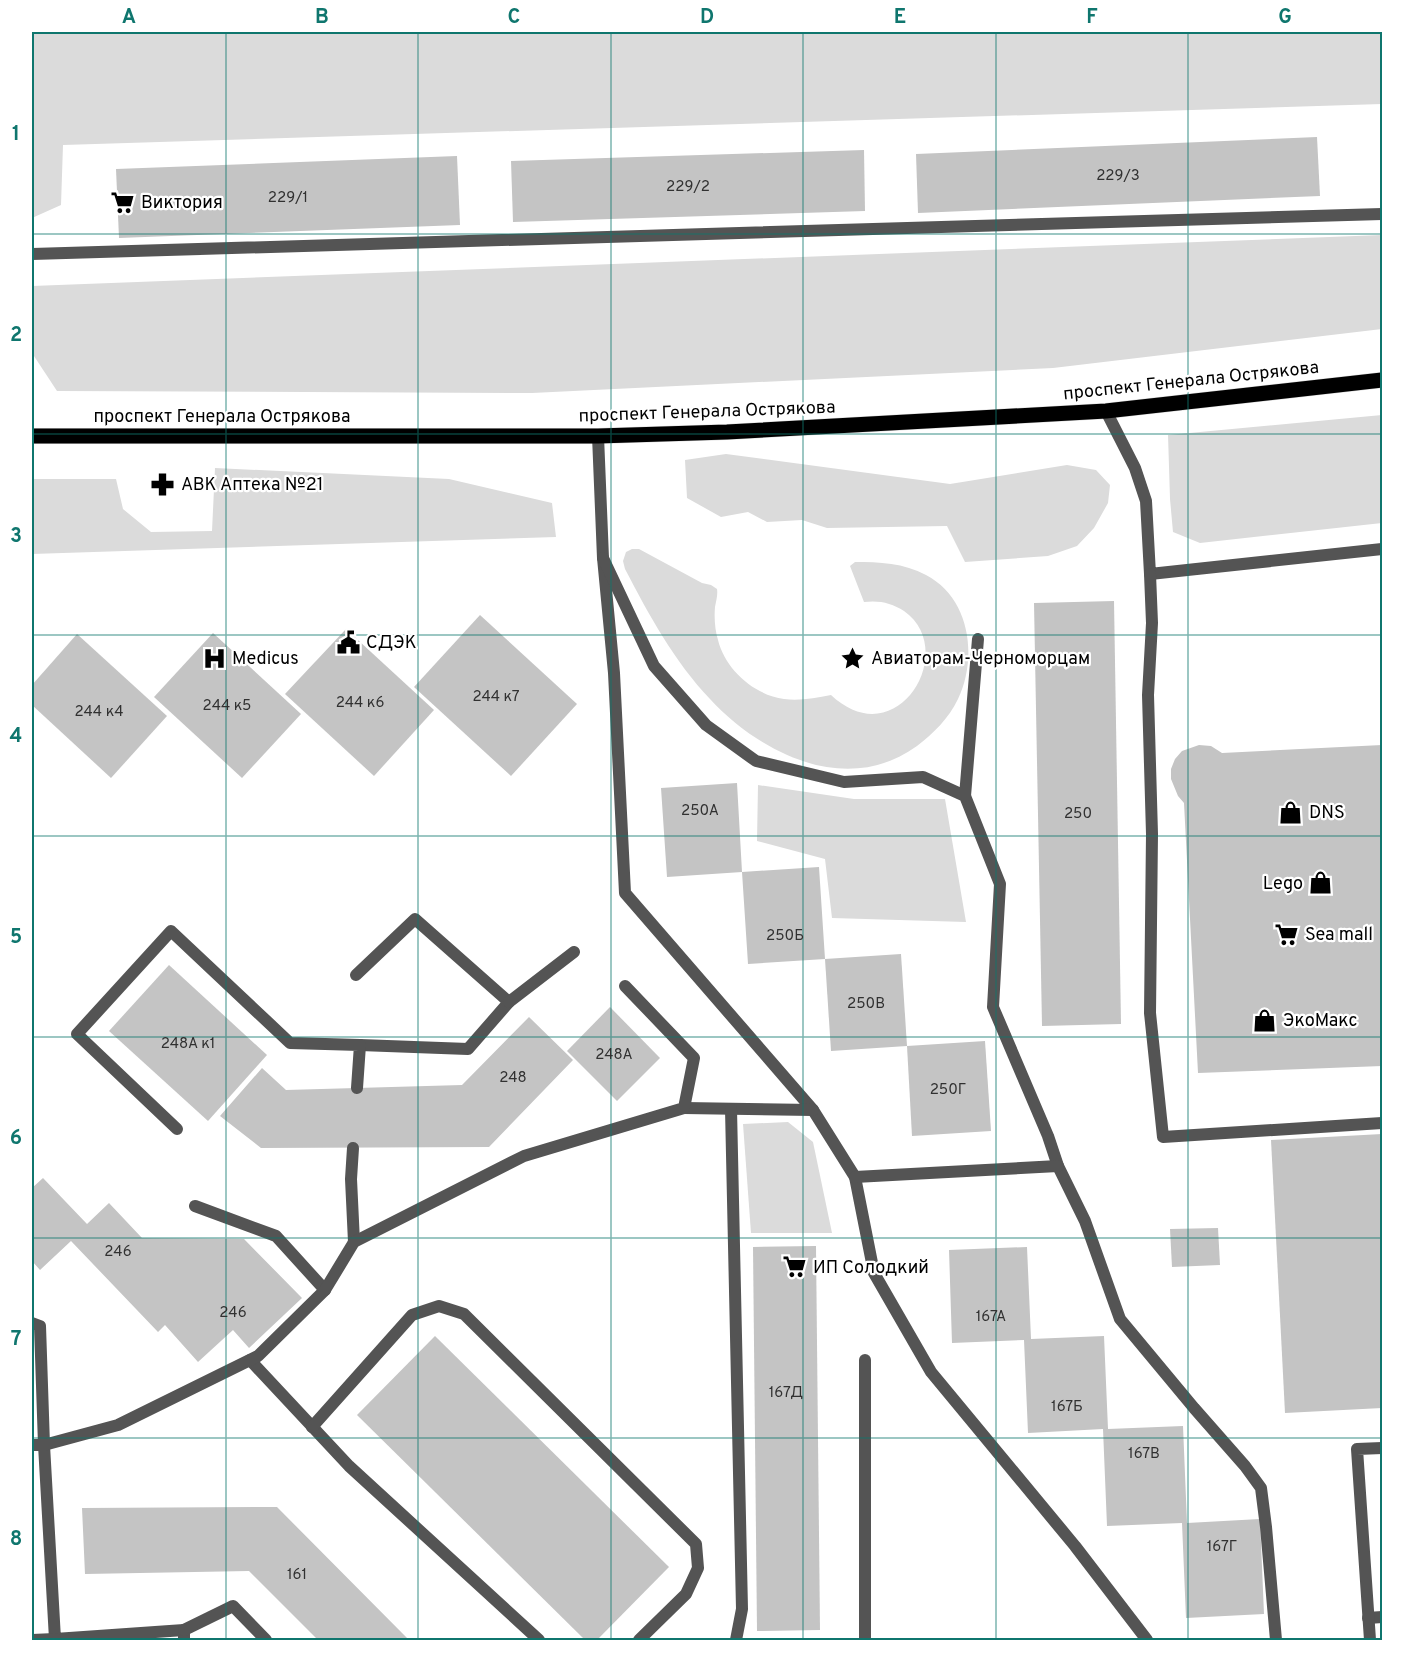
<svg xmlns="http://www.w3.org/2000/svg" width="1414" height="1672" viewBox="0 0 1414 1672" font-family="Overpass,sans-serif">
  <rect width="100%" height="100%" fill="#fff"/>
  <g fill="#dbdbdb">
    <polygon points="32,32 1382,32 1382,104 63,145 61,205 32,218"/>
    <polygon points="1382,235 1382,329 1053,368 532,393 57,391 32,353 32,286"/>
    <polygon points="1382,415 1382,523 1200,543 1173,532 1170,499 1168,435"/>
    <polygon points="726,454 950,484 1067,465 1096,470 1110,485 1108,503 1094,528 1077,546 1048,556 965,562 947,526 827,528 802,520 767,522 748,512 721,517 687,498 685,460"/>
    <polygon points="215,468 449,479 552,503 556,537 32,554 32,479 116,479 123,509 151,532 212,531"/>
    <path d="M 632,549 L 639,549 L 702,583 L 711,585 L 717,589 C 718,595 716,601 715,607 C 714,618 715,630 718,640 C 725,669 754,695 784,699 C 800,701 815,698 831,695 C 897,757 960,650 904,611 C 892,603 879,600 864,602 L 850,566 L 855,562 C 879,562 904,563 926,575 C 970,598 978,657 958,699 C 949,718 933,734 917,746 C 847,797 761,754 710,699 C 674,661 649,615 625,569 L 623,561 L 626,552 Z"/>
    <polygon points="758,785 854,799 945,799 966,922 832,918 825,859 757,841"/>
    <polygon points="788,1122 813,1142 832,1233 751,1233 743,1124"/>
  </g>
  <g fill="#c4c4c4">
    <polygon points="1317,137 1320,196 918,213 916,154"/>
    <polygon points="864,150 865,211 513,222 511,161"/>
    <polygon points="457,156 460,225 119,238 116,169"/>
    <polygon points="1114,601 1121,1024 1042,1026 1034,603"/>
    <polygon points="480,615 577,704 511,776 414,687"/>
    <polygon points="346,629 434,710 374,776 285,694"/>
    <polygon points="213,633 301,714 242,778 154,697"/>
    <polygon points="77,634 167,716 111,778 32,705 32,685"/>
    <polygon points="1199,745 1211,746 1222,753 1382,745 1382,1066 1198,1073 1184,803 1178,796 1171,779 1171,769 1175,759 1182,751"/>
    <polygon points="737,783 742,872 819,867 825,959 748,964 742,872 667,877 661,788"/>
    <polygon points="901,954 907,1046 831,1051 825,959"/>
    <polygon points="169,965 267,1055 208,1121 109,1031"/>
    <polygon points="610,1007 660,1058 617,1101 567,1051"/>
    <polygon points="529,1017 573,1060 489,1147 261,1148 220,1116 262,1068 286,1090 462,1085"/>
    <polygon points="985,1041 991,1131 912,1136 907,1046"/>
    <polygon points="1382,1134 1382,1408 1285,1413 1271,1140"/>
    <polygon points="43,1178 87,1224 109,1203 142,1238 244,1239 302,1298 249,1348 233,1330 198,1362 165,1325 158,1332 71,1241 40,1270 32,1261 32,1188"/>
    <polygon points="1218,1228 1220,1265 1172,1267 1170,1229"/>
    <polygon points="816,1246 820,1630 757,1631 753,1247"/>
    <polygon points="1027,1247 1031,1339 1104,1336 1108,1429 1183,1426 1187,1523 1260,1519 1264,1614 1186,1618 1182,1523 1107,1526 1103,1429 1028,1433 1024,1340 952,1343 949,1250"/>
    <polygon points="435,1336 669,1567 597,1640 585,1640 357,1415"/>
    <polygon points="277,1507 409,1640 318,1640 249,1571 85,1574 82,1508"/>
  </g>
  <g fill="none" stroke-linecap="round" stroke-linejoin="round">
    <defs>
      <polyline id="primary" points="32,436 598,436 727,432 1106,411 1382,380"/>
    </defs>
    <use href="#primary" stroke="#dbdbdb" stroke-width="16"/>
    <g stroke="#545454" stroke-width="12">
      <polyline points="32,254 1382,214"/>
      <polyline points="1106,411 1135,468 1146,501 1150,574 1382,549"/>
      <polyline points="598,436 603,558 614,673 625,893 813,1110 855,1177 874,1273 931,1372 1075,1546 1147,1640"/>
      <polyline points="603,558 654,666 706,725 756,761 844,782 923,777 965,796 1000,884 993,1007 1048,1136 1058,1166 1085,1221 1120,1319 1194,1408 1245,1466 1261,1488 1266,1527 1276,1640"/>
      <polyline points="1150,574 1152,623 1148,695 1152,834 1150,1013 1163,1137 1382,1123"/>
      <polyline points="965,796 978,639"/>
      <polyline points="356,975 415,919 509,1002 468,1049 360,1045"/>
      <polyline points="509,1002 574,952"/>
      <polyline points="684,1108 813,1110"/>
      <polyline points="731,1109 742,1609 736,1640"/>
      <polyline points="177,1129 77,1034 171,931 290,1043 360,1045 357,1088"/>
      <polyline points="353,1148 351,1179 354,1242"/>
      <polyline points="855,1177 1058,1166"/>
      <polyline points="195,1206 276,1236 325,1290"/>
      <polyline points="32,1323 40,1326 44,1445 55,1639 184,1630 184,1640"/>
      <polyline points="250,1360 349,1466 539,1640"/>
      <polyline points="312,1427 412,1315 439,1306 464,1314 696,1544 698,1568 686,1594 639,1640"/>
      <polyline points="32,1445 44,1445 118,1425 258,1356 325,1290 354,1242 524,1156 684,1108 694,1058 625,986"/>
      <polyline points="1368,1618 1382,1617"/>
      <polyline points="184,1630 233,1606 266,1640"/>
      <polyline points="32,1640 55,1639"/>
      <polyline points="865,1640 865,1360"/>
      <polyline points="1370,1640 1357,1449 1382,1448"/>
    </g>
    <use href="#primary" stroke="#000" stroke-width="15"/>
  </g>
  <path fill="none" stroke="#0f766e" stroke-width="1.5" stroke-opacity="0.55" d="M 226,32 L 226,1640M 418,32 L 418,1640M 611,32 L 611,1640M 803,32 L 803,1640M 996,32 L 996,1640M 1188,32 L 1188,1640M 32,234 L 1382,234M 32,434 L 1382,434M 32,635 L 1382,635M 32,836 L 1382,836M 32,1037 L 1382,1037M 32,1238 L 1382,1238M 32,1438 L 1382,1438"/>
  <defs>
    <symbol id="supermarket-bare" viewBox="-9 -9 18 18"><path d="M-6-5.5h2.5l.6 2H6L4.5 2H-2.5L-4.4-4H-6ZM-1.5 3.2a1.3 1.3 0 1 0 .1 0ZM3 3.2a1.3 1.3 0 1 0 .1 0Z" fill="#000" stroke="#fff" stroke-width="2.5" paint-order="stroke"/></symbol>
    <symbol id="pharmacy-bare" viewBox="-9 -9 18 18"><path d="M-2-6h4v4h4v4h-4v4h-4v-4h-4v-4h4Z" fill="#000" stroke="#fff" stroke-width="2.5" paint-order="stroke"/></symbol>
    <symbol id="civic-bare" viewBox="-9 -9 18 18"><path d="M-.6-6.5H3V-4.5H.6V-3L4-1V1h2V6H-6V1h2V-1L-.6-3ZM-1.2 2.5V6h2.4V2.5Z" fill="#000" stroke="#fff" stroke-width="2.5" paint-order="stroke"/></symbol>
    <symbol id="hospital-bare" viewBox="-9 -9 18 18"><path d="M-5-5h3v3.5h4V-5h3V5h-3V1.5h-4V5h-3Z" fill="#000" stroke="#fff" stroke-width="2.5" paint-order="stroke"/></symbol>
    <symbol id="sight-bare" viewBox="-9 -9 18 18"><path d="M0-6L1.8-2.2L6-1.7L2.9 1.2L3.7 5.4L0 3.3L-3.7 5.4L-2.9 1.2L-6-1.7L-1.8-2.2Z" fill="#000" stroke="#fff" stroke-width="2.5" paint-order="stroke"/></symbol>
    <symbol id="shop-bare" viewBox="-9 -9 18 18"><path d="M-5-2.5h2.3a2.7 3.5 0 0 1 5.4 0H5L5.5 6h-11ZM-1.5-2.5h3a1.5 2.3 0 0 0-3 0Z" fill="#000" stroke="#fff" stroke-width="2.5" paint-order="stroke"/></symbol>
  </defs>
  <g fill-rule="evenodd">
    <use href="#supermarket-bare" x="106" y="186" width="33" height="33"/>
    <use href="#pharmacy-bare" x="146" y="468" width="33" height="33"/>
    <use href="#civic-bare" x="332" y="626" width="33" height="33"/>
    <use href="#hospital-bare" x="198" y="642" width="33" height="33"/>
    <use href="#sight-bare" x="836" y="642" width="33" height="33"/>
    <use href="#shop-bare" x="1274" y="796" width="33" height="33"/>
    <use href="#shop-bare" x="1304" y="866" width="33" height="33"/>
    <use href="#supermarket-bare" x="1270" y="918" width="33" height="33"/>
    <use href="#shop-bare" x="1248" y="1004" width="33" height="33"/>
    <use href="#supermarket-bare" x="778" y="1250" width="33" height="33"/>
  </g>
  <g text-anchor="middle" stroke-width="4.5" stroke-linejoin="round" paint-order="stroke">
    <g font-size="15" fill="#313131">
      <text x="1118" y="180">229/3</text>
      <text x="688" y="191">229/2</text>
      <text x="288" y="202">229/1</text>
      <text x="496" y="701">244 к7</text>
      <text x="360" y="707">244 к6</text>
      <text x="227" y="710">244 к5</text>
      <text x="99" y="716">244 к4</text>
      <text x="700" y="815">250А</text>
      <text x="1078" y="818">250</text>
      <text x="785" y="940">250Б</text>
      <text x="866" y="1008">250В</text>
      <text x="188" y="1048">248А к1</text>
      <text x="614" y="1059">248А</text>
      <text x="513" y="1082">248</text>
      <text x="948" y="1094">250Г</text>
      <text x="118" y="1256">246</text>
      <text x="233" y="1317">246</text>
      <text x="991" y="1321">167А</text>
      <text x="786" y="1397">167Д</text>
      <text x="1067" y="1411">167Б</text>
      <text x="1144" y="1458">167В</text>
      <text x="1222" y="1551">167Г</text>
      <text x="297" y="1579">161</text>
    </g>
    <g font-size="18" fill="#000" stroke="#fff" text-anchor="start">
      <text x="141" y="208">Виктория</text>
      <text x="181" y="490">АВК Аптека №21</text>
      <text x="366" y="648">СДЭК</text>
      <text x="232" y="664">Medicus</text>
      <text x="871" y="664">Авиаторам-Черноморцам</text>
      <text x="1309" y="818">DNS</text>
      <text x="1303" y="889" text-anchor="end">Lego</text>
      <text x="1305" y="940">Sea mall</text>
      <text x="1283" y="1026">ЭкоМакс</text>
      <text x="813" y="1273">ИП Солодкий</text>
    </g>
    <g font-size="18" fill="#000" stroke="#fff">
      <text transform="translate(1191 380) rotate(-6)" y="6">проспект Генерала Острякова</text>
      <text transform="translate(707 411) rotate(-2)" y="6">проспект Генерала Острякова</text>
      <text x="222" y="422">проспект Генерала Острякова</text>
    </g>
  </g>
  <rect width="1414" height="1672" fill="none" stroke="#ffffff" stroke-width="66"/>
  <rect x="33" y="33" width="1348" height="1606" fill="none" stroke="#0f766e" stroke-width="2"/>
  <g font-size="20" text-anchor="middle" font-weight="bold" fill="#0f766e">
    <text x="129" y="23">A</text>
    <text x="322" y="23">B</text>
    <text x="514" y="23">C</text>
    <text x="707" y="23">D</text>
    <text x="900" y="23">E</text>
    <text x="1092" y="23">F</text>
    <text x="1285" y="23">G</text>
    <text x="16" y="140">1</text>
    <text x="16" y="341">2</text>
    <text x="16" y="542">3</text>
    <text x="16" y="742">4</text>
    <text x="16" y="943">5</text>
    <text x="16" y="1144">6</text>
    <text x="16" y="1345">7</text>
    <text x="16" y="1545">8</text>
  </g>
</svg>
